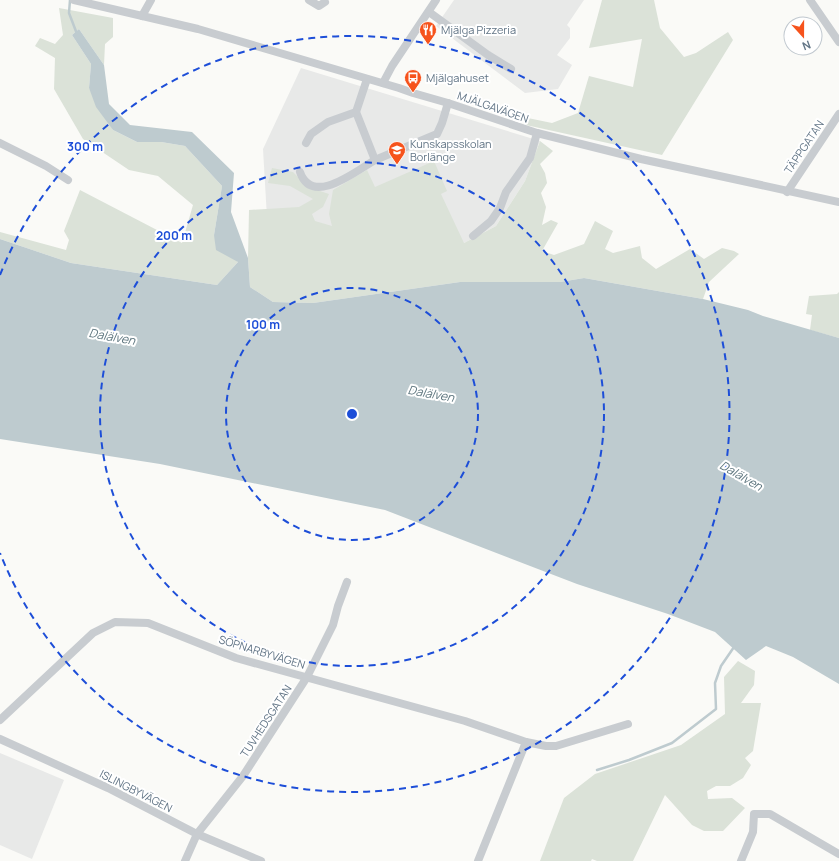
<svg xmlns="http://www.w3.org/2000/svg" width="839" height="861" viewBox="0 0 839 861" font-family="Manrope,sans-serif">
  <rect width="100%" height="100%" fill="#fafaf7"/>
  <g fill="#e8e9e8">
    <polygon points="454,0 584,0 567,25 570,28 570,38 557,55 572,65 558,89 525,93 436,26"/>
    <polygon points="301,68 540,141 525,181 496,226 464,243 430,253 267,218 263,149"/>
    <polygon points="0,753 64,780 32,859 0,845"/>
  </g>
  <g fill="#dbe2d8">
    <polygon points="602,0 654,0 660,28 684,57 696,53 728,32 733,40 662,155 526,125 523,117 552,123 578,113 589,76 633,87 642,39 589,48"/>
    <polygon points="59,8 113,18 113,37 105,44 104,65 79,29 72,35 91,64 89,88 113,130 137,142 161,142 185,146 222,186 214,235 238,262 217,285 71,263 0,239 0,232 66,250 69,240 64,231 80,190 182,243 193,205 158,176 129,170 83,139 54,89 55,58 35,46 40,38 55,44 63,35"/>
    <polygon points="540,141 553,151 540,164 545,173 547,183 541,193 546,207 542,225 551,220 558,223 542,251 554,255 584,244 595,221 613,231 605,249 613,253 640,246 642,258 656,269 690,249 704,259 722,248 734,251 739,254 709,282 703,299 584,278 560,282 460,282 313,303 273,302 250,287 248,258 249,210 299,207 313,199 290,186 268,183 272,168 293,172 308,187 329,194 323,207 312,214 315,221 332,226 329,214 333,190 367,170 375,187 434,161 447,191 441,194 464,243 496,226 525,181"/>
    <polygon points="839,292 839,338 810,330 812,315 806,314 809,296 837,294"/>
    <polygon points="738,661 755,671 754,685 741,703 761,703 753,751 745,758 751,765 743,778 730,786 716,786 707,791 708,799 732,798 745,808 723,831 704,831 692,825 665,795 633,861 597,861 592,859 591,861 540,861 564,798 595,774 681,745 725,714 724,677"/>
  </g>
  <polygon fill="#becbcf" points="79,29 104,65 109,104 130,125 192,132 234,173 231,212 248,258 250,287 273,302 313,303 460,282 560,282 584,278 703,299 748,310 763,316 839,338 839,684 793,657 766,646 746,660 715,632 668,614 577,584 385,510 160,464 0,439 0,239 71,263 217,285 238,262 216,250 214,235 222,186 185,146 161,142 137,142 113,130 96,107 89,88 91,64 72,35"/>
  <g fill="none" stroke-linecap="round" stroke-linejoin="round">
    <g stroke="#becbcf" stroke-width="2.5">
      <polyline points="70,0 69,13 77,34"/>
      <polyline points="597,770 629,760 672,743 716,709 715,683 721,666 734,647"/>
    </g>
    <g stroke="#c8ccd0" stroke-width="8">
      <polyline points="74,0 198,29 399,88 413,93 448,103 537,133 641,159 839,202"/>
      <polyline points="309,0 319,6 325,2"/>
      <polyline points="810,0 839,42"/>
      <polyline points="429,12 488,55 511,69"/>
      <polyline points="142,16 151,0"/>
      <polyline points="383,83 392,66 436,0"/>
      <polyline points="356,112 375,160 437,134 442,123 448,103"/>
      <polyline points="0,143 46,166 68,180"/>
      <polyline points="306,143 311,134 328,122 356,112 367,79"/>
      <path d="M 300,172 C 312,207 356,171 375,160"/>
      <polyline points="787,192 839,114"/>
      <polyline points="473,236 491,221 500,208 506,192 530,158 537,133"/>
      <polyline points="0,720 93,633 115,622 148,623 236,658 465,721 526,742 478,861"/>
      <polyline points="0,739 108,788 197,834 261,861"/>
      <polyline points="526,742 546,746 556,746 628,724"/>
      <polyline points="185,861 197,834 243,776 307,677 333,625 338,606 347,582"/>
      <polyline points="741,861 753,832 754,814 770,814 839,854"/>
    </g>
  </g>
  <g fill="none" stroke="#1d4ed8" stroke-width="2" stroke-dasharray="7 5">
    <circle cx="352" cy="414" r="126"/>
    <circle cx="352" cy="414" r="252"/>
    <path d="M0 275A378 378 0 1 1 0 553"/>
  </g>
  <defs>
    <symbol id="restaurant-pin" viewBox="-11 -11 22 30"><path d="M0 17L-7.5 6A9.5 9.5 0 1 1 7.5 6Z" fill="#f6531c" stroke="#fff"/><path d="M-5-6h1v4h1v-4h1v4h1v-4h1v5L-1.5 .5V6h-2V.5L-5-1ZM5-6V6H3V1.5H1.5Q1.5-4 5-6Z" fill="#fff"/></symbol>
    <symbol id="bus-pin" viewBox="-11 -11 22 30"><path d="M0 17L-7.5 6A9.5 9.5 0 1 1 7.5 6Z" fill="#f6531c" stroke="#fff"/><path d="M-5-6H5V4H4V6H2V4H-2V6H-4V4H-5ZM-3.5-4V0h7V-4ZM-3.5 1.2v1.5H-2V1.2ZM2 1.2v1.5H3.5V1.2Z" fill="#fff"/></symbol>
    <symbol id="school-pin" viewBox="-11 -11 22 30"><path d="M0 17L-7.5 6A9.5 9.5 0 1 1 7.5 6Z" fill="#f6531c" stroke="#fff"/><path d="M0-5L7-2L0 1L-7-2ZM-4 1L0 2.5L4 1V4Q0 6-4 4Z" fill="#fff"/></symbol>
  </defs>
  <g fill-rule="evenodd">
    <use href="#restaurant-pin" x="418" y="20" width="20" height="27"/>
    <use href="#bus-pin" x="403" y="68" width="20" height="27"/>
    <use href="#school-pin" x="387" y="140" width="20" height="27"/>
  </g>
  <g text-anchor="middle" stroke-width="4" stroke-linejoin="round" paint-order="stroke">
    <g font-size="11" fill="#627586" stroke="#fff" text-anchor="start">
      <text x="441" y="34">Mjälga Pizzeria</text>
      <text x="426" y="82">Mjälgahuset</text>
      <text x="410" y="148">Kunskapsskolan<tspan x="410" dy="13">Borlänge</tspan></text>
    </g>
    <g font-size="11" fill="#627586" stroke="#fff">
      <text transform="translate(493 107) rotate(19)" y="4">MJÄLGAVÄGEN</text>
      <text transform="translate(804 147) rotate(-56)" y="4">TÄPPGATAN</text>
      <text transform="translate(262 652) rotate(17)" y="4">SÖPNARBYVÄGEN</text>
      <text transform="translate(266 721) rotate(-57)" y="4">TUVHEDSGATAN</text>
      <text transform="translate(136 791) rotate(27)" y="4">ISLINGBYVÄGEN</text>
    </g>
    <g font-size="12" font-style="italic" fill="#5d757e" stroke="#fff">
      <text transform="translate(112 337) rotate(10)" y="4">Dalälven</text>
      <text transform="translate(431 394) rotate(10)" y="4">Dalälven</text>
      <text transform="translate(741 476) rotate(30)" y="4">Dalälven</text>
    </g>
  </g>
  <circle cx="352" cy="414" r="6" fill="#1d4ed8" stroke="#fff" stroke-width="2"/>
  <g font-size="12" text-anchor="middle" font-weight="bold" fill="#1d4ed8" stroke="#fff" stroke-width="4" stroke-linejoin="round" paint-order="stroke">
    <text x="85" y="151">300 m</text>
    <text x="174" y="240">200 m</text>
    <text x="263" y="329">100 m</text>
  </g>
  <g transform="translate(803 36) rotate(159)"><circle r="19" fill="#ffffff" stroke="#c0c8cf"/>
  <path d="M0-3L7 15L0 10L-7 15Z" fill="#f6531c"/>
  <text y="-6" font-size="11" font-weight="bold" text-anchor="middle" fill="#627586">N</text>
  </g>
</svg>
